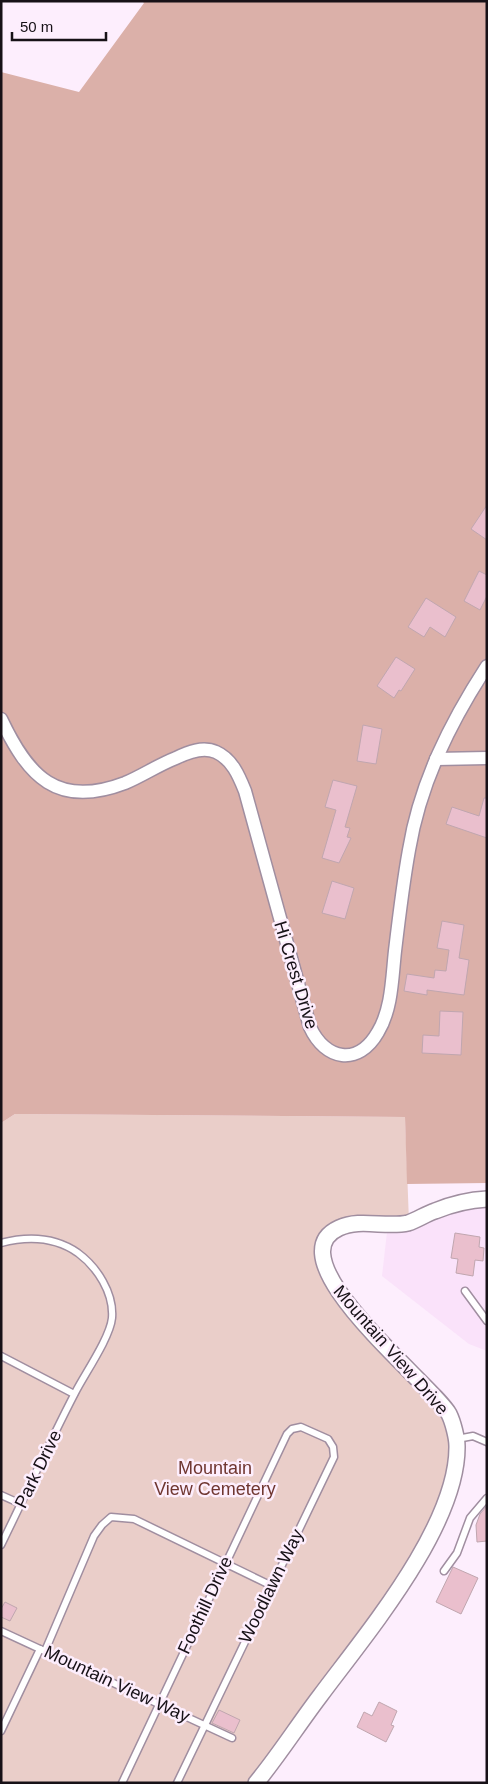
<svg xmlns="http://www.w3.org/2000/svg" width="488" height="1784" viewBox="0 0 488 1784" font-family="Arial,sans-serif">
  <rect width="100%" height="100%" fill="#fdeefd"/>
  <polygon fill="#fae2fa" points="474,1207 487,1208 487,1351 469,1344 382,1276 387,1232 415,1230 440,1218"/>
  <polygon fill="#eacec9" points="15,1114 405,1117 409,1222 328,1235 325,1269 449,1414 457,1444 427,1541 256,1783 1,1783 1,1123"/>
  <polygon fill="#dbb0a9" points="142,1 487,1 487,1183 407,1184 405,1117 15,1114 1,1123 1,72 79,92 144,3"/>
  <g fill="#eabfcd" stroke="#c0a6af">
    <polygon points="487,505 487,540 471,529"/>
    <polygon points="479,571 487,575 487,596 480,610 464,601"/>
    <polygon points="426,598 456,617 445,637 430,627 424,637 408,627"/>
    <polygon points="396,657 415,669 401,691 399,690 394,698 377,686"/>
    <polygon points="363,725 382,729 376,764 357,761"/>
    <polygon points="333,780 357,786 345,827 350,828 347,837 351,838 339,863 322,858 336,810 325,807"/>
    <polygon points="484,798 487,798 487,838 446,824 452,807 479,816"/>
    <polygon points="332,881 354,888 345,919 322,913"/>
    <polygon points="442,921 464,925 459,958 469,960 464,995 427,990 427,995 404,991 407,974 434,978 435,970 446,971 449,950 437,948"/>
    <polygon points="440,1011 463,1012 461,1055 422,1053 423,1035 439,1036"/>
    <polygon points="455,1233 480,1237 479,1247 484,1248 483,1261 475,1260 473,1276 456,1273 458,1259 451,1258"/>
    <polygon points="487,1506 487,1541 477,1542 476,1525 480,1514"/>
    <polygon points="453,1567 478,1578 461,1614 436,1602"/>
    <polygon points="5,1602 17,1608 10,1621 1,1617 1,1609"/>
    <polygon points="379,1702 397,1711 391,1725 394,1726 386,1742 357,1727 364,1712 372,1716"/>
    <polygon points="219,1710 240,1720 234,1733 212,1723"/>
  </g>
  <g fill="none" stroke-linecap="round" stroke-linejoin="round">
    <defs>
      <g id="service">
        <path d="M 1,1243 C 28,1236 55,1237 78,1253 C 97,1267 114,1293 112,1318 C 110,1338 84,1375 75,1393 C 49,1443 26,1494 1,1545"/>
        <polyline points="465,1291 487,1321"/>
        <polyline points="1,1356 74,1394"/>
        <polyline points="457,1439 473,1436 487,1442"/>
        <polyline points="1,1495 21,1504"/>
        <polyline points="444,1571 457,1553 470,1518 487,1498"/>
        <polyline points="1,1631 232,1738"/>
        <polyline points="45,1651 94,1536 102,1525 111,1517 134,1519 270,1585"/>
        <polyline points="1,1731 40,1649"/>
        <polyline points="122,1783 287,1434 292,1429 301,1427 328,1439 333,1447 334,1457 177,1783"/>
      </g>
      <g id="minor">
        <path d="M 1,719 C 28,776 57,809 125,783 C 142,776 158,765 176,758 C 188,752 203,746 216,752 C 232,759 239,776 245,791 L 310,1027 C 325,1060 358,1067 378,1032 C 392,1009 392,978 395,951 C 399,917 403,883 409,850 C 420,783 450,723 487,666"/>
        <polyline points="436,759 487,758"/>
      </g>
      <path id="tertiary" d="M 256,1783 C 279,1755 298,1725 320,1696 C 366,1634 458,1526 457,1446 C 457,1438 453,1422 449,1414 C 434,1386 271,1259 339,1228 C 360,1218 386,1228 408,1223 C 417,1220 426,1214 435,1211 C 452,1204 468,1200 487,1199"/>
    </defs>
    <use href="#service" stroke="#a08ea0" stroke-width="9"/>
    <use href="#minor" stroke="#a08ea0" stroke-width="15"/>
    <use href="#tertiary" stroke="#a08ea0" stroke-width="18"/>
    <use href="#service" stroke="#fff" stroke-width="6"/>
    <use href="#minor" stroke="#fff" stroke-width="12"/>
    <use href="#tertiary" stroke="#fff" stroke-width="15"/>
  </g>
  <g text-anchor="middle" stroke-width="5" stroke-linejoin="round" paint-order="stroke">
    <g font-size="18" fill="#171117" stroke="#fdeefd">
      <text transform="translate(296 975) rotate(73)" y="6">Hi Crest Drive</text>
      <text transform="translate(391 1350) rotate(49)" y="6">Mountain View Drive</text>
      <text transform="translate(38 1469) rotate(-64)" y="6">Park Drive</text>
      <text transform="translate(271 1586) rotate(-64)" y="6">Woodlawn Way</text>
      <text transform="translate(205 1605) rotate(-65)" y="6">Foothill Drive</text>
      <text transform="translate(117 1684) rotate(25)" y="6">Mountain View Way</text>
    </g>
    <g font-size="18" fill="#6f3630" stroke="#fdeefd">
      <text x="215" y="1474">Mountain<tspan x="215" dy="21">View Cemetery</tspan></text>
    </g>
  </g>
  <rect width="488" height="1784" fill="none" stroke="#171117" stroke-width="5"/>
  <path d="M12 32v8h94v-8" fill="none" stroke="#171117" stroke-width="2.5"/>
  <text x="20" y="32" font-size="15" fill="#171117" stroke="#fdeefd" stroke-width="4" paint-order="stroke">50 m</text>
</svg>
